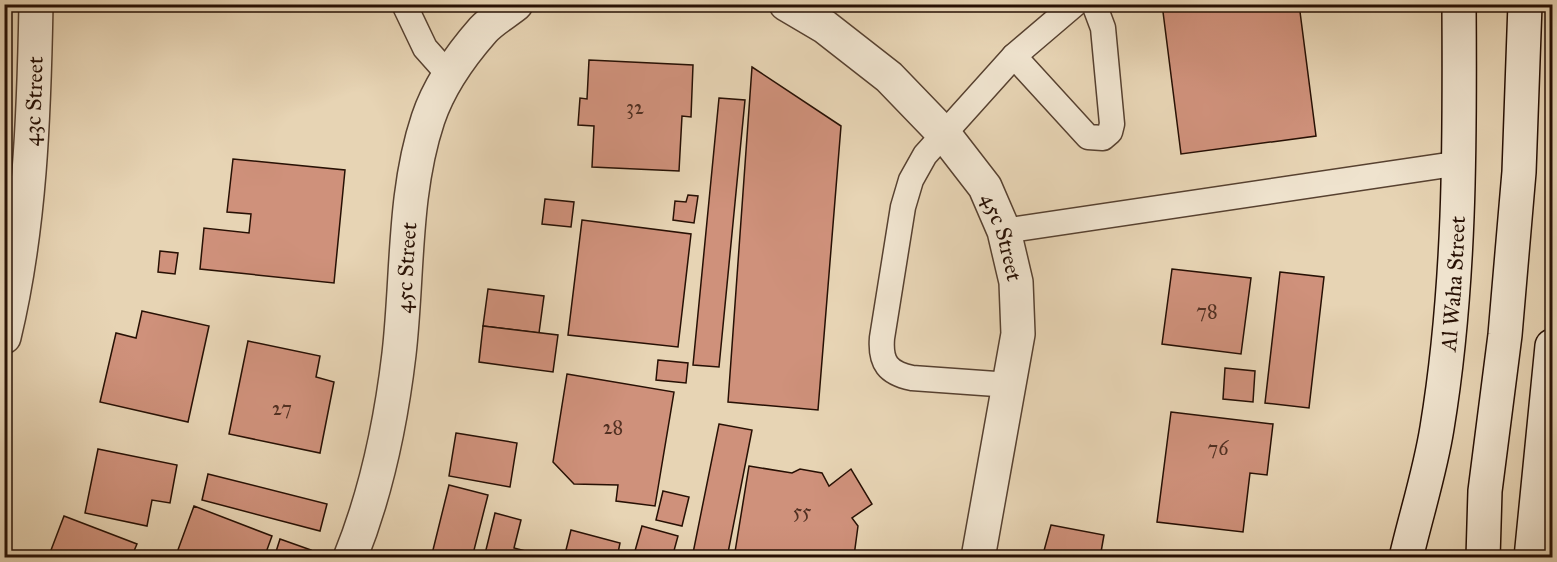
<svg xmlns="http://www.w3.org/2000/svg" width="1557" height="562" viewBox="0 0 1557 562" font-family="'IM FELL Great Primer',serif">
  <rect width="100%" height="100%" fill="#e7d4b4"/>
  <filter id="stains"><feTurbulence type="fractalNoise" baseFrequency=".00333" numOctaves="4"/><feColorMatrix values="0 0 0 0 .2 0 0 0 0 .09 0 0 0 0 .02 0 0 0 .5 -.17"/></filter>
  <radialGradient id="worn" r=".72"><stop offset=".6" stop-color="#630" stop-opacity="0"/><stop offset="1" stop-color="#630" stop-opacity=".3"/></radialGradient>
  <g fill="#cf917b" stroke="#271004" stroke-width="1.5">
    <polygon points="1162,4 1299,4 1316,136 1181,154"/>
    <polygon points="589,60 693,65 691,117 682,116 679,171 592,167 594,126 578,125 580,98 587,99"/>
    <polygon points="752,67 841,126 818,410 728,402"/>
    <polygon points="719,98 745,100 719,367 693,365"/>
    <polygon points="233,159 345,170 334,283 200,269 204,228 249,233 251,214 227,212"/>
    <polygon points="688,195 698,196 694,223 673,220 675,201 686,202"/>
    <polygon points="545,199 574,202 571,227 542,224"/>
    <polygon points="582,220 691,234 678,347 568,335"/>
    <polygon points="160,251 178,253 175,274 158,272"/>
    <polygon points="1172,269 1251,278 1241,354 1162,344"/>
    <polygon points="1280,272 1324,277 1309,408 1265,403"/>
    <polygon points="488,289 544,296 539,333 483,326"/>
    <polygon points="142,311 209,326 188,422 100,402 116,333 136,338"/>
    <polygon points="483,326 558,335 553,372 479,362"/>
    <polygon points="248,341 320,356 316,377 334,382 320,453 229,434"/>
    <polygon points="658,360 688,363 686,383 656,380"/>
    <polygon points="1225,368 1255,371 1253,402 1223,399"/>
    <polygon points="567,374 674,392 655,506 616,501 618,485 574,484 553,462"/>
    <polygon points="1171,412 1273,424 1267,475 1250,473 1243,532 1157,522"/>
    <polygon points="719,424 752,430 727,558 692,558"/>
    <polygon points="456,433 517,443 510,487 449,476"/>
    <polygon points="98,449 177,465 170,503 152,500 147,526 85,513"/>
    <polygon points="749,466 792,473 800,469 822,473 829,486 851,469 872,504 852,518 858,526 854,556 734,558"/>
    <polygon points="208,474 327,504 320,531 202,500"/>
    <polygon points="449,485 488,495 472,558 431,558"/>
    <polygon points="663,491 689,497 682,526 656,520"/>
    <polygon points="194,506 272,536 264,558 175,558"/>
    <polygon points="495,513 521,520 514,548 552,558 484,558"/>
    <polygon points="64,516 137,544 131,558 48,558"/>
    <polygon points="1051,525 1104,535 1100,558 1042,558"/>
    <polygon points="642,526 678,536 672,558 633,558"/>
    <polygon points="571,530 620,543 617,558 564,558"/>
    <polygon points="280,539 311,550 309,558 274,558"/>
  </g>
  <g fill="none" stroke-linecap="round" stroke-linejoin="round">
    <defs>
      <g id="lane">
        <polyline points="404,4 425,48 449,75"/>
        <polyline points="1014,56 1088,137 1103,138 1110,132 1112,124 1103,28 1094,4"/>
        <polyline points="1004,231 1461,163"/>
        <path d="M 1010,385 L 912,378 C 888,373 880,363 882,338 L 903,207 L 911,180 L 925,155 L 1014,56 L 1075,4"/>
      </g>
      <g id="street">
        <path id="s1" d="M 786,4 L 825,27 L 889,77 L 944,134 L 985,187 L 1004,231 L 1016,282 L 1018,334 L 978,558"/>
        <path id="s2" d="M 4,337 C 30,229 34,116 36,4"/>
        <path id="s3" d="M 350,558 C 376,494 391,422 399,354 C 408,276 403,194 428,119 C 439,86 461,55 483,30 C 492,20 505,13 516,4"/>
      </g>
      <g id="secondary">
        <path id="s4" d="M 1406,558 C 1416,515 1430,472 1437,428 C 1460,288 1460,146 1459,4"/>
        <polyline points="1483,558 1485,491 1505,335 1519,172 1525,4"/>
        <polyline points="1531,558 1552,346"/>
      </g>
    </defs>
    <use href="#lane" stroke="#574130" stroke-width="27"/>
    <use href="#street" stroke="#574130" stroke-width="36"/>
    <use href="#secondary" stroke="#271004" stroke-width="36"/>
    <use href="#lane" stroke="#efe3ce" stroke-width="24"/>
    <use href="#street" stroke="#efe3ce" stroke-width="33"/>
    <use href="#secondary" stroke="#efe3ce" stroke-width="33"/>
  </g>
  <g text-anchor="middle" stroke-width="6" stroke-linejoin="round" paint-order="stroke">
    <g font-size="20" fill="#513022">
      <text x="635" y="114">32</text>
      <text x="1207" y="318">78</text>
      <text x="282" y="415">27</text>
      <text x="613" y="434">28</text>
      <text x="1218" y="455">76</text>
      <text x="802" y="518">55</text>
    </g>
    <g font-size="22" fill="#271004" stroke="#efe3ce">
      <text dy="8" stroke="none"><textPath href="#s2" startOffset="238">43c Street</textPath></text>
      <text dy="8" stroke="none"><textPath href="#s1" startOffset="326">45c Street</textPath></text>
      <text dy="8" stroke="none"><textPath href="#s3" startOffset="297">45c Street</textPath></text>
      <text dy="8" stroke="none"><textPath href="#s4" startOffset="279">Al Waha Street</textPath></text>
    </g>
  </g>
  <rect width="1557" height="562" fill="none" stroke="#e7d4b4" stroke-width="24"/>
  <rect x="6" y="6" width="1545" height="550" fill="none" stroke="#271004" stroke-width="3"/>
  <rect x="12" y="12" width="1533" height="538" fill="none" stroke="#271004" stroke-width="1.5"/>
  <rect width="100%" height="100%" filter="url(#stains)"/>
  <rect width="100%" height="100%" fill="url(#worn)"/>
</svg>
